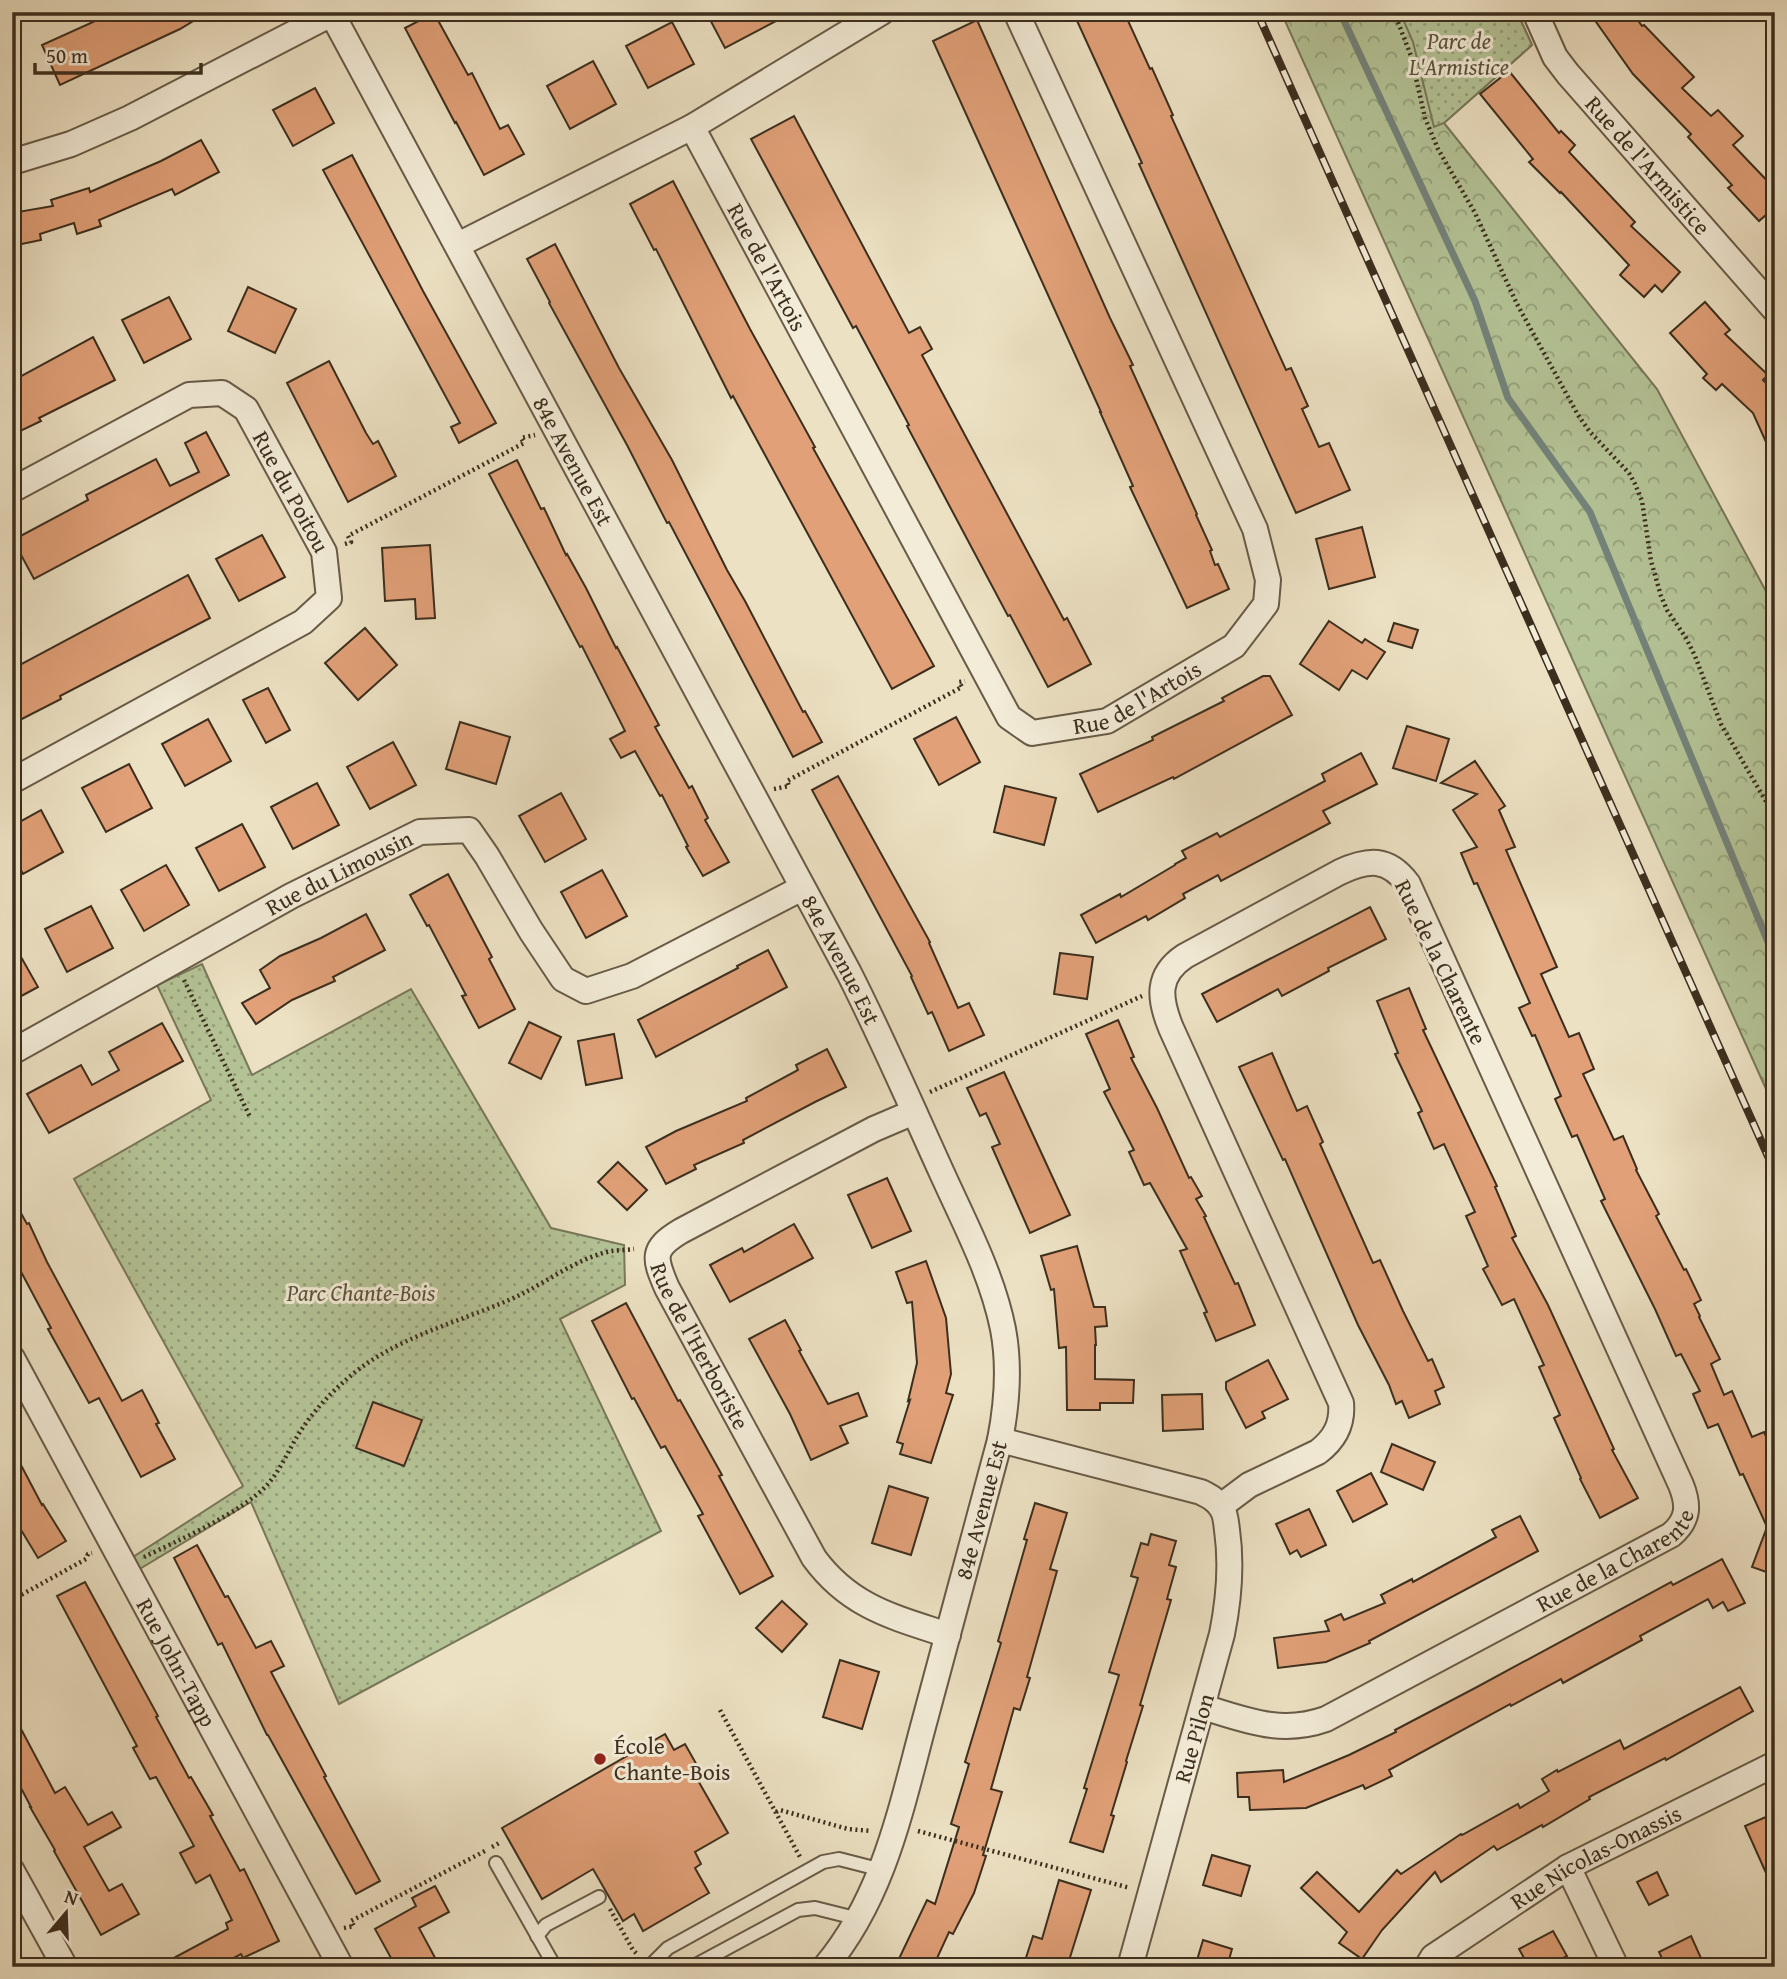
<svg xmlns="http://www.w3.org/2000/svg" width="1787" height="1979" viewBox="0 0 1787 1979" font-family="'Gentium Book Plus',serif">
  <defs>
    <pattern id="forest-crowns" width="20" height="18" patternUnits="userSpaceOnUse" patternTransform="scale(1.75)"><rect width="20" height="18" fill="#b4c396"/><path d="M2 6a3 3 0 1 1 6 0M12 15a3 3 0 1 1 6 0" fill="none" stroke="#949f7a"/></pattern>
    <pattern id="park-dots" width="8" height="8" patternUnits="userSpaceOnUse" patternTransform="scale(1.75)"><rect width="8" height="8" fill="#b4c396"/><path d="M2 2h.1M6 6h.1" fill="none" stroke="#949f7a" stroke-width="1.8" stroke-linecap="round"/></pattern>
  </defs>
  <rect width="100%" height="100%" fill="#ece1c3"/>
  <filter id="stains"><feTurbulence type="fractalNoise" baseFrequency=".00286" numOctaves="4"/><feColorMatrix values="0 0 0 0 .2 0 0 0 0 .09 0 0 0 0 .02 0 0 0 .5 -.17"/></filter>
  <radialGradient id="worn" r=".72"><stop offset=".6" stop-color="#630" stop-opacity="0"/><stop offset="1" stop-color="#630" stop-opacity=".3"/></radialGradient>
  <polygon fill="url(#forest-crowns)" stroke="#78785a" stroke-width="2" points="1281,12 1517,12 1532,45 1444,123 1657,389 1775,608 1775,1109"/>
  <g fill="url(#park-dots)" stroke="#78785a" stroke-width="2">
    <polygon points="1400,12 1517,12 1532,45 1444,123 1434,127 1413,42"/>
    <polygon points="202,964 252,1075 411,989 551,1228 624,1245 625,1285 560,1319 661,1531 339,1704 251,1502 133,1573 130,1559 243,1486 74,1179 211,1100 157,985"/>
  </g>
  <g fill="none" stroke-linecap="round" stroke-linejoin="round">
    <polyline stroke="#74837b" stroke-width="7" points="1340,12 1475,301 1508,398 1590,512 1775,959"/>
  </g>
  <g fill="#e1a078" stroke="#3c2e1e" stroke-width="2">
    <polygon points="115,12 208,12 180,29 60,85 42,45"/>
    <polygon points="706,12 793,12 725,48"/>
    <polygon points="1073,12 1124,12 1150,69 1152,68 1173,115 1171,116 1286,370 1291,368 1308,406 1302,409 1319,447 1329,443 1350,490 1296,513 1139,164 1142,163"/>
    <polygon points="1589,12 1632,12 1642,26 1644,25 1694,77 1682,88 1711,116 1718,110 1743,136 1733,145 1775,189 1775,207 1759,221 1728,188 1732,185 1688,137 1691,134 1633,74"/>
    <polygon points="434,13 468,75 472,73 500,129 508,125 524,154 484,175 456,122 455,123 405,28"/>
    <polygon points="977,20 1110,318 1133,365 1130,366 1197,514 1196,515 1212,550 1210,551 1215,565 1218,564 1229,589 1187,608 1130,487 1133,486 1100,412 1101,412 933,41"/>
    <polygon points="672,22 694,64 648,88 626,46"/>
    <polygon points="593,61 616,104 570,129 547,86"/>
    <polygon points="1509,71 1559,133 1561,131 1575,145 1569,152 1635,222 1631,226 1680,272 1662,292 1655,285 1644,297 1620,275 1629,265 1561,192 1560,193 1529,162 1533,159 1480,94"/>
    <polygon points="315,88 334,123 293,146 273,110"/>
    <polygon points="794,116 909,333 920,327 932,349 922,355 1064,620 1067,618 1091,664 1048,687 1010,615 1008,616 907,426 909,425 856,326 853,328 751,139"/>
    <polygon points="201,140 219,172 175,195 172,189 99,220 101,226 77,234 74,223 40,234 41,240 12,246 12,213 53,206 51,200 89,188 90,192 161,161"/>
    <polygon points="352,155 423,291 496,423 459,443 451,427 460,423 323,170"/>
    <polygon points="673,181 750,329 815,447 813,448 934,666 892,689 733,396 731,398 656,249 654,250 630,204"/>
    <polygon points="555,244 619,368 672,460 727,570 745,601 803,712 805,711 822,742 793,757 669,522 667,523 627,445 549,303 550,302 527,259"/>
    <polygon points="248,287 296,309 275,353 228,331"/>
    <polygon points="169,297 191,339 144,363 122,320"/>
    <polygon points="1705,302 1730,330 1725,334 1768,375 1763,380 1775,392 1775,462 1753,413 1722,384 1716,390 1703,378 1707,374 1670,333"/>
    <polygon points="93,337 115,380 39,418 41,421 12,435 12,381"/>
    <polygon points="329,361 366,433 373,444 378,441 396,476 348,502 287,383"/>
    <polygon points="206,432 229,475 34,579 13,540 88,500 86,495 156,459 170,486 199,472 185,443"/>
    <polygon points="517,460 541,509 544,508 566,555 567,554 586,588 616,648 617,647 659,725 655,727 689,788 692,786 708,818 705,820 729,862 703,876 686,847 688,846 662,795 660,796 635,751 621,758 610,739 625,731 582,646 580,647 489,474"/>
    <polygon points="1362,527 1375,577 1329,589 1316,539"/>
    <polygon points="262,535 285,577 239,601 216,559"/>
    <polygon points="430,545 435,618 416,619 415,599 385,601 382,548"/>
    <polygon points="188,575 210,618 60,696 61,699 12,724 12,669"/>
    <polygon points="1329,621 1362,643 1365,639 1385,652 1367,679 1352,670 1339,690 1300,664"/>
    <polygon points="1394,623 1418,630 1412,648 1388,641"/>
    <polygon points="365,628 397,665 358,700 325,663"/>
    <polygon points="1263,676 1270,676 1292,715 1174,779 1173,777 1098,812 1080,774 1153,740 1152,737 1224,701 1222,698"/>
    <polygon points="268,688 290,730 266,743 243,700"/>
    <polygon points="956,717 980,762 939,785 914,739"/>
    <polygon points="208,719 231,761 185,786 162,744"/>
    <polygon points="460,722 510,737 496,784 446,769"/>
    <polygon points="1407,726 1449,739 1436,781 1393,768"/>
    <polygon points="393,742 416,785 370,809 347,767"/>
    <polygon points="1361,753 1377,784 1323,811 1330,823 1221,881 1218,875 1183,894 1185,898 1148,920 1146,916 1096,943 1081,915 1120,894 1121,897 1175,865 1175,864 1186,858 1182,851 1217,833 1220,837 1325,781 1322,774"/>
    <polygon points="1475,761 1505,806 1499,810 1515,847 1506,850 1557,967 1541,974 1569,1037 1579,1033 1594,1069 1583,1074 1614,1140 1623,1136 1637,1169 1636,1170 1659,1214 1656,1216 1684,1270 1686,1269 1701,1300 1694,1304 1700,1316 1699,1317 1720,1359 1711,1364 1724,1395 1732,1391 1752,1437 1764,1432 1775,1456 1775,1575 1752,1567 1767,1527 1743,1474 1740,1475 1718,1424 1708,1428 1693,1394 1700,1391 1681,1354 1676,1356 1655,1309 1601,1201 1605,1199 1577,1135 1572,1137 1555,1099 1561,1096 1535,1035 1532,1036 1519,1008 1530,1003 1477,883 1474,884 1461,853 1477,847 1453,810 1477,794 1441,783"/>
    <polygon points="129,764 152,808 106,832 82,788"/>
    <polygon points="838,776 930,942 929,943 958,1008 969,1003 984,1035 949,1051 932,1012 928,1014 911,977 912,976 812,790"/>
    <polygon points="317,783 339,825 293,849 271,807"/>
    <polygon points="1005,786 1056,798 1044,845 994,832"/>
    <polygon points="561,793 586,839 545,862 519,816"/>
    <polygon points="41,810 63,852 23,874 12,854 12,826"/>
    <polygon points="242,824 265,867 219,891 196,848"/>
    <polygon points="166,865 189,905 144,931 121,890"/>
    <polygon points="602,870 627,916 586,938 561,892"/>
    <polygon points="448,874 492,957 489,959 515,1009 479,1028 462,996 466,995 429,925 427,926 410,895"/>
    <polygon points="91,906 113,948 67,972 45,929"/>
    <polygon points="1370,907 1386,939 1328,968 1329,971 1282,996 1278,989 1217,1022 1202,994"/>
    <polygon points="366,914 385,950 333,977 335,981 292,1000 256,1024 242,1003 270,988 260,970 280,956 321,938"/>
    <polygon points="12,941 38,987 12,1001"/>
    <polygon points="768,950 787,987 656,1057 638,1020 738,968 737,966"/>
    <polygon points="1060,953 1093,957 1087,999 1054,994"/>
    <polygon points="1409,988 1426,1029 1423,1030 1497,1186 1495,1187 1516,1236 1512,1238 1548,1305 1614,1449 1612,1450 1638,1498 1600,1518 1580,1479 1581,1478 1554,1418 1560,1415 1539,1367 1544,1365 1514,1299 1502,1305 1483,1269 1488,1266 1466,1216 1475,1212 1444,1144 1434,1149 1418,1113 1422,1111 1395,1054 1398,1053 1377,1001"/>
    <polygon points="1118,1020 1134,1057 1131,1058 1157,1108 1189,1178 1191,1177 1202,1196 1196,1199 1206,1216 1204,1217 1235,1284 1238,1283 1255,1325 1216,1341 1204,1313 1207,1312 1180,1251 1187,1249 1150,1183 1144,1185 1129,1152 1134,1150 1104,1092 1110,1089 1086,1034"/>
    <polygon points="529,1022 561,1037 541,1079 509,1063"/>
    <polygon points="162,1023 183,1061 49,1133 27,1094 81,1065 92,1085 119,1070 109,1052"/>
    <polygon points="614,1034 622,1078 586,1085 578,1041"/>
    <polygon points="827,1049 846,1087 815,1102 743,1140 744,1143 694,1165 696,1169 666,1184 646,1147 676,1131 747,1101 746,1098 798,1070 796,1065"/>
    <polygon points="1272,1053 1297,1111 1307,1106 1323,1142 1320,1144 1373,1263 1380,1260 1403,1311 1428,1361 1432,1359 1444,1387 1435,1391 1440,1404 1409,1418 1402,1401 1396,1404 1389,1385 1358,1325 1285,1159 1283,1160 1239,1067"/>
    <polygon points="1004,1072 1070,1215 1030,1233 992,1147 1000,1144 986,1113 980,1116 967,1088"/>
    <polygon points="618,1162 647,1190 627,1210 598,1182"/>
    <polygon points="887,1178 911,1231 872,1248 848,1195"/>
    <polygon points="12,1197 27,1224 29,1223 47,1262 122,1401 142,1390 159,1423 156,1424 175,1459 141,1477 99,1398 89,1403 48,1329 51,1328 19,1268 12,1271"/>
    <polygon points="794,1224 813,1258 730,1302 710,1265 742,1248 744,1252"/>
    <polygon points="1077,1246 1094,1307 1105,1307 1107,1326 1095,1327 1096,1345 1095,1345 1095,1379 1134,1380 1133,1403 1100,1403 1100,1410 1067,1410 1066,1347 1059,1348 1054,1289 1051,1290 1041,1256"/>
    <polygon points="926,1261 946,1318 951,1374 946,1393 953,1395 931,1463 900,1454 903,1444 897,1442 910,1400 908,1401 917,1363 912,1302 907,1303 896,1272"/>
    <polygon points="626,1303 678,1401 680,1400 722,1475 719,1476 773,1576 740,1594 698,1516 703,1514 665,1446 661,1448 634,1398 632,1399 592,1321"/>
    <polygon points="785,1320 801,1350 799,1351 828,1404 858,1393 867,1416 840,1426 848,1443 811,1460 790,1414 749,1339"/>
    <polygon points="1268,1360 1288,1399 1262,1412 1265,1418 1246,1428 1226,1389 1226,1382"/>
    <polygon points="1202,1394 1203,1429 1163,1431 1162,1395"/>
    <polygon points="373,1402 422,1420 404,1466 356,1448"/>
    <polygon points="1392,1444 1435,1462 1423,1490 1381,1472"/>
    <polygon points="12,1448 42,1505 43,1504 66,1541 38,1558 12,1515"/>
    <polygon points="1371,1473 1387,1504 1353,1522 1337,1491"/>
    <polygon points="889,1486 928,1498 911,1555 872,1543"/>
    <polygon points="1035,1503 1067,1513 1050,1569 1057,1571 1027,1677 1030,1678 1020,1710 1014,1708 991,1789 1002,1792 983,1855 986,1856 974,1893 953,1934 949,1932 933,1967 895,1967 927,1900 935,1904 959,1827 951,1824 969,1764 965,1762 1001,1643 998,1641 1027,1540 1024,1539"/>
    <polygon points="1309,1509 1326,1545 1301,1557 1297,1550 1290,1554 1276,1524"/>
    <polygon points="1520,1516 1538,1551 1369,1641 1370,1643 1326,1662 1278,1668 1274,1638 1329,1631 1325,1621 1341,1614 1344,1620 1385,1603 1381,1595 1412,1579 1413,1582 1496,1537 1492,1530"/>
    <polygon points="1151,1534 1176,1541 1169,1565 1176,1567 1167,1599 1171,1600 1140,1705 1143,1706 1126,1761 1127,1762 1111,1815 1114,1816 1103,1852 1070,1842 1087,1789 1084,1788 1119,1675 1109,1672 1138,1578 1131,1576 1141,1543 1148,1545"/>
    <polygon points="197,1545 225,1597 228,1596 256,1648 271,1641 284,1666 271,1672 326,1776 324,1777 380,1881 356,1894 268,1735 267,1735 222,1643 218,1645 174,1558"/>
    <polygon points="1722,1559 1745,1603 1728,1611 1723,1602 1713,1608 1708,1599 1640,1636 1642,1640 1594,1666 1563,1683 1561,1679 1511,1706 1510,1704 1389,1770 1392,1776 1365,1789 1363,1785 1306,1808 1250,1810 1249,1797 1238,1797 1237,1773 1283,1770 1284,1782 1349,1755 1396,1732 1395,1730 1477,1687 1671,1582 1673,1585"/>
    <polygon points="85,1582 158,1716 156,1717 189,1778 191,1777 213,1815 210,1816 240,1871 244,1869 279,1941 243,1958 241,1954 216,1967 157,1967 228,1929 226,1923 232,1920 210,1875 196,1883 180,1853 194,1846 156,1777 150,1779 133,1748 137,1746 57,1596"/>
    <polygon points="782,1601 807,1624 782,1652 756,1628"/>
    <polygon points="840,1660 879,1672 862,1729 823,1717"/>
    <polygon points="1740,1687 1753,1711 1666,1760 1665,1758 1589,1797 1590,1799 1543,1827 1542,1825 1497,1850 1494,1846 1441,1882 1435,1872 1382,1930 1362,1959 1339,1943 1347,1932 1301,1888 1317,1872 1359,1912 1397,1870 1401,1874 1461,1834 1462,1835 1518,1804 1520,1808 1549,1791 1542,1779 1557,1770 1558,1772 1620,1740 1624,1749"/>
    <polygon points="12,1712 55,1793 65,1787 88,1825 112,1812 121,1827 84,1847 109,1891 122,1884 139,1914 101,1935 54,1851 55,1850 30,1807 31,1807 12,1771"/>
    <polygon points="665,1734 674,1750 685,1744 698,1767 692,1770 728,1833 695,1852 701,1864 695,1868 709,1893 643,1931 634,1914 623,1921 593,1869 542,1899 502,1828"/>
    <polygon points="1775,1813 1775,1893 1745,1826"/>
    <polygon points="1212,1855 1250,1866 1241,1896 1203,1885"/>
    <polygon points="1657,1872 1668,1895 1649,1905 1637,1882"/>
    <polygon points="1059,1880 1091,1890 1067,1967 1023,1967 1033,1936 1042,1939"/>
    <polygon points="435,1886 449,1912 419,1928 440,1967 396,1967 375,1929 416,1906 412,1898"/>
    <polygon points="1553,1931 1567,1956 1547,1967 1529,1967 1519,1949"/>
    <polygon points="1691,1936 1705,1967 1666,1967 1659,1952"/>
    <polygon points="1203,1940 1232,1949 1227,1967 1195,1967"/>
  </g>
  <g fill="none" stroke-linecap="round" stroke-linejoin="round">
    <defs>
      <g id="lane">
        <polyline points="496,1863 555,1967"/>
        <polyline points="537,1936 546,1925 599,1897"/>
        <polyline points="649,1967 668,1948 679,1942 823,1862 839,1859 882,1870"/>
        <polyline points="692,1967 798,1910 815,1908 859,1919"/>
      </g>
      <g id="street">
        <path id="s1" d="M 1535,12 L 1555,57 L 1568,74 L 1775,310"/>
        <path id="s2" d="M 332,14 L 849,973 C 882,1038 911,1105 941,1171 C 964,1222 992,1274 1003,1329 C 1010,1366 1007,1404 1000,1440 C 974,1534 950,1629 924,1723 C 901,1808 884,1897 825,1967"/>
        <path id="s3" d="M 692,127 L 1009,717 L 1032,733 L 1107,721 L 1234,646 L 1266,604 L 1268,580 L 1255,529 L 1016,12"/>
        <polyline points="12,162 71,144 130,118 335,12"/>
        <polyline points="458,245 692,127 882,12"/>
        <path id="s4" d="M 12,490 L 189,395 L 222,393 L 246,409 L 324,552 L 329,598 L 303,622 L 12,781"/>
        <path id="s5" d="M 12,1052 L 291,896 L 420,832 L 469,830 L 487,856 L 531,931 L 563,979 L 586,991 L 632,976 L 802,888"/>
        <path id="s6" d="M 914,1112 L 874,1129 L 681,1231 C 651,1249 654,1258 667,1288 L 814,1558 C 850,1607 893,1617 948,1635"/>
        <path id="s7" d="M 12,1358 L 341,1967"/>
        <path d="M 1000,1440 L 1201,1492 C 1209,1496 1217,1500 1222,1509 C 1226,1515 1226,1523 1227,1530 C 1232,1565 1229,1599 1222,1634 L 1130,1967"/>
        <path id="s8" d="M 1203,1707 C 1246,1720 1281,1735 1326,1719 L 1671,1535 C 1689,1520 1689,1505 1681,1485 L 1408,884 C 1388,857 1368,859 1340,872 L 1185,956 C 1156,975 1159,999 1171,1028 L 1341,1403 C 1343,1424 1335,1439 1318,1452 L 1249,1485 L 1221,1506"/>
        <polyline points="1568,1867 1616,1967"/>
        <polyline points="12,1871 65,1967"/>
        <path id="s9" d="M 1427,1967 L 1433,1957 L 1568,1867 L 1775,1764"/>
      </g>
    </defs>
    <use href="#lane" stroke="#685b47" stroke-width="16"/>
    <use href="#street" stroke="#685b47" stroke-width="28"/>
    <g stroke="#3c2e1e" stroke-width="4.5" stroke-dasharray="2 3.5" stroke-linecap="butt">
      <polyline points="1394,12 1411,56 1425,118 1438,149 1475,213 1517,304 1578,415 1590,432 1629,473 1635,484 1642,501 1651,561 1661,596 1667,610 1686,638 1695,656 1721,724 1775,817"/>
      <polyline points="345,544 351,542 348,536 524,443 521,438 535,435"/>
      <polyline points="774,789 789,786 787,781 962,687 959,682 965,681"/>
      <polyline points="184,980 250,1117"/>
      <polyline points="930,1092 1142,996"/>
      <path d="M 144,1557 C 179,1540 241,1513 267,1485 C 280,1471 288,1451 298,1435 C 313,1411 332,1391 354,1373 C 404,1333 466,1321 522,1294 C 549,1280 582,1256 612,1251 C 619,1250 627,1250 634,1249"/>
      <polyline points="12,1600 86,1559 88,1554 92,1553"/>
      <polyline points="720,1710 800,1857"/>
      <polyline points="776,1812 780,1810 848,1829 871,1831"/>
      <polyline points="918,1831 1130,1888"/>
      <polyline points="492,1847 501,1842"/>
      <polyline points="610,1909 633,1950 638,1955"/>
      <polyline points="344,1928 354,1926 351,1921 485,1851"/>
    </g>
    <use href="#lane" stroke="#f3ecd8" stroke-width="12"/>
    <use href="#street" stroke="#f3ecd8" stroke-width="24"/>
    <defs>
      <polyline id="rail" points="1257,12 1775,1172"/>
    </defs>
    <use href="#rail" stroke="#3c2e1e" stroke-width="8"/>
    <use href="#rail" stroke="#f3ecd8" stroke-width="5" stroke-dasharray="16" stroke-linecap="butt"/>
  </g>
  <circle fill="#8f2418" stroke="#f3ecd8" stroke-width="2.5" cx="600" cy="1759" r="7"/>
  <g text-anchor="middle" stroke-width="6" stroke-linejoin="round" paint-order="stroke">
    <g font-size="23" font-style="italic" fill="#5a533c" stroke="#f3ecd8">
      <text x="1459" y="49">Parc de<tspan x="1459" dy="26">L'Armistice</tspan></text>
      <text x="361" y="1301">Parc Chante-Bois</text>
    </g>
    <g font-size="23" fill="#3c2e1e" stroke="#f3ecd8">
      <text dy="8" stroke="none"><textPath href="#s1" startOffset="192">Rue de l'Armistice</textPath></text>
      <text dy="8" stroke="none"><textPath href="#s3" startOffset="159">Rue de l'Artois</textPath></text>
      <text dy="8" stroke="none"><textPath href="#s2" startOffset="508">84e Avenue Est</textPath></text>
      <text dy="8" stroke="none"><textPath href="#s4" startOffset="357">Rue du Poitou</textPath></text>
      <text dy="8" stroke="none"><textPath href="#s3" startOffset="810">Rue de l'Artois</textPath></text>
      <text dy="8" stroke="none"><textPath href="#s5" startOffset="373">Rue du Limousin</textPath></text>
      <text dy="8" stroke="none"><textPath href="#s2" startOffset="1074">84e Avenue Est</textPath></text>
      <text transform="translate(1441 962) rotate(64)" y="8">Rue de la Charente</text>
      <text dy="8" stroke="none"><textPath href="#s6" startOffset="397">Rue de l'Herboriste</textPath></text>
      <text transform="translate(981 1510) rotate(-75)" y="8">84e Avenue Est</text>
      <text dy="8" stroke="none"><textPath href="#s8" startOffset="457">Rue de la Charente</textPath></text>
      <text dy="8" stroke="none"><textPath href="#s7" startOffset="346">Rue John-Tapp</textPath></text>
      <text transform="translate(1194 1738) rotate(-74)" y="8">Rue Pilon</text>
      <text dy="8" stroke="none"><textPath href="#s9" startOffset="203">Rue Nicolas-Onassis</textPath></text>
    </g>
    <g font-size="23" fill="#3c2e1e" stroke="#f3ecd8" text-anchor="start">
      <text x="614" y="1754">École<tspan x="614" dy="26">Chante-Bois</tspan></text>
    </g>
  </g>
  <rect width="1787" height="1979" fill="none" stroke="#ece1c3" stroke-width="42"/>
  <rect x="14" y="14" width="1759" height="1951" fill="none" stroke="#3c2e1e" stroke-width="3.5"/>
  <rect x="21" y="21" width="1745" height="1937" fill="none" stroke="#3c2e1e" stroke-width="2"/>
  <g transform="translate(66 1913) rotate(19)" stroke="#f3ecd8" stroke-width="5" paint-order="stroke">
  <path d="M0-5L12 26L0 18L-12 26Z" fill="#3c2e1e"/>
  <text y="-10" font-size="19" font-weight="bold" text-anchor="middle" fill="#3c2e1e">N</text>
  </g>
  <path d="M35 63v10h166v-10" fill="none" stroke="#3c2e1e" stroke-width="3.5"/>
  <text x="46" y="63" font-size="21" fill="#3c2e1e" stroke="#f3ecd8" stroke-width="5" paint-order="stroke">50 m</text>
  <rect width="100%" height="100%" filter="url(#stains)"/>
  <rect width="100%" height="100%" fill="url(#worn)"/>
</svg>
